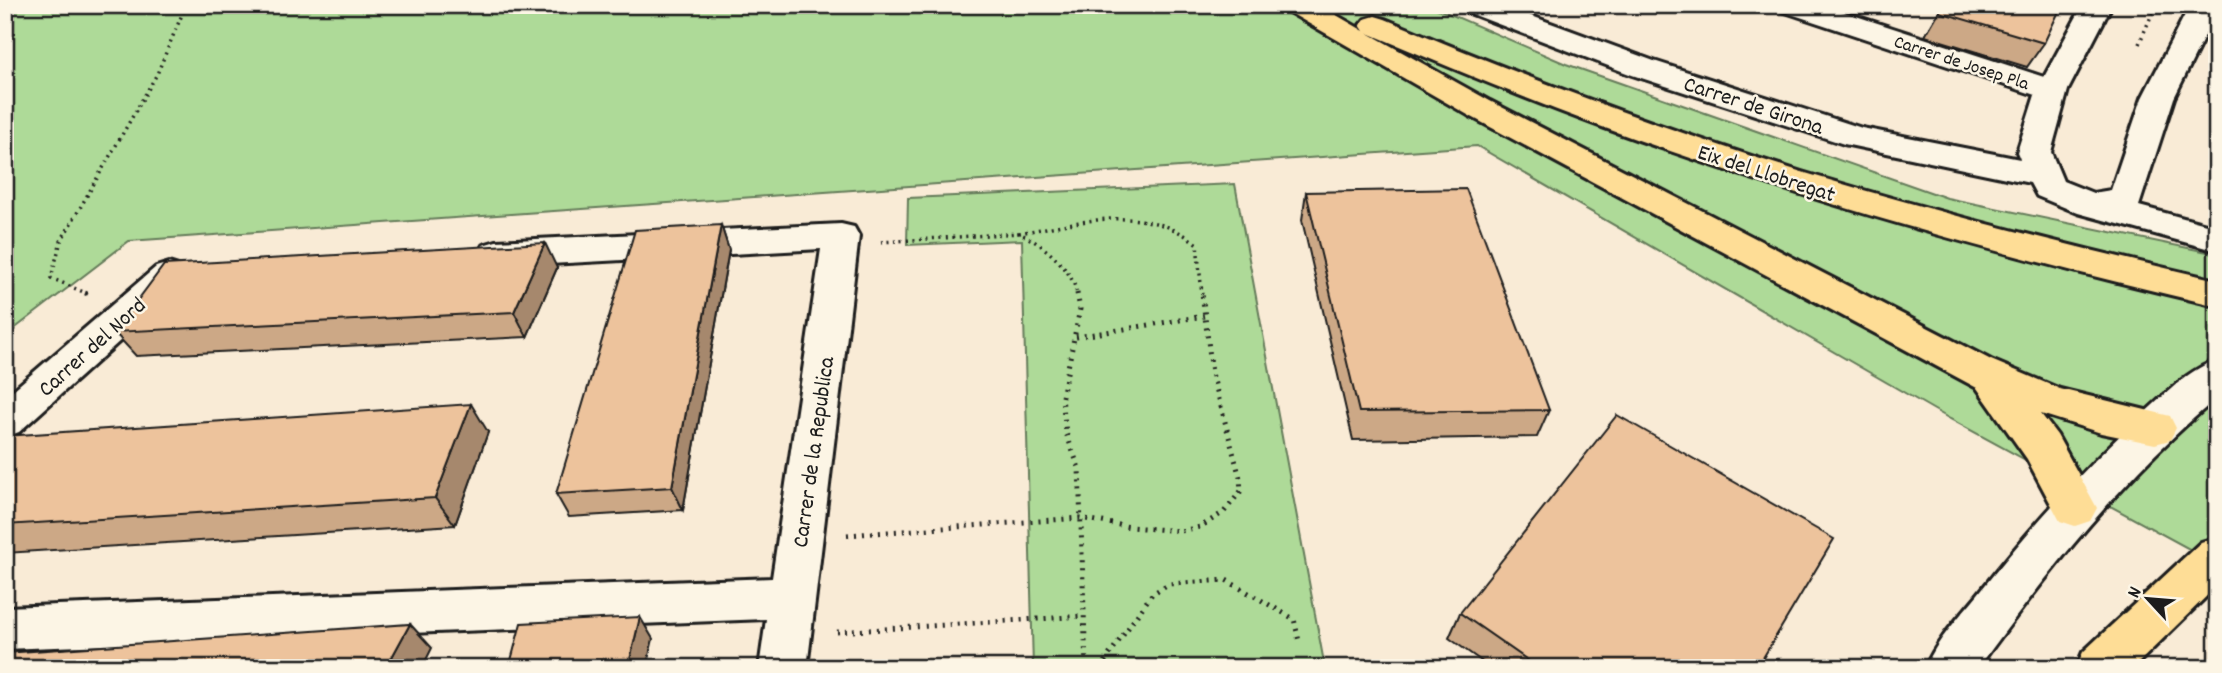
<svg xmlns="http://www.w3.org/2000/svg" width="2222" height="673" viewBox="0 0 2222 673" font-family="Dekko,sans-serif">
  <rect width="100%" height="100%" fill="#f9ebd6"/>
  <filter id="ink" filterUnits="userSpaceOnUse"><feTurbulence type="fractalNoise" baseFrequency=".0143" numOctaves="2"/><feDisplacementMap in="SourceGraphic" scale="14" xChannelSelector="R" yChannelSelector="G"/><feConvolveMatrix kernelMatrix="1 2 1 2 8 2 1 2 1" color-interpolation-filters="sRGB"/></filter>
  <g filter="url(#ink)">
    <g fill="#aeda98" stroke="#657b5a" stroke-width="2">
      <polygon points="5,5 1429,5 1566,64 1947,198 2217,254 2217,564 1950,419 1477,146 129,241 5,336"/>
      <polygon points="1235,184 1325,668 1033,668 1022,240 907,245 908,198"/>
    </g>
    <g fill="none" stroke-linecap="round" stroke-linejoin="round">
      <defs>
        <g id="minor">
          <polygon points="1460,5 1502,5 1654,61 1862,128 2020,159 2017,152 2035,95 1782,11 1778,5 1822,5 2044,77 2083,5 2112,5 2068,90 2051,152 2063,181 2093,193 2111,190 2142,98 2190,5 2217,5 2217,11 2174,98 2139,206 2217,227 2217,251 2078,213 2037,196 2030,183 1844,144 1632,75 1464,11"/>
          <polygon points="841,224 854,227 859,236 807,668 759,668 766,619 5,649 5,607 772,578 821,249 496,267 483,263 478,254 483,245 496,241"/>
          <polygon points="169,263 182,267 187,276 182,285 19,432 5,437 5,397 156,267"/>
        </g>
        <path id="tertiary" d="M 2217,360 L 2217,398 C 2124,476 2049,570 1978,668 L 1925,668 C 1937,640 1959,617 1978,594 C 2031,527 2088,463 2152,406 C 2171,389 2192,368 2217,360 Z"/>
        <g id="trunk">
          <path d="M 1283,5 L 1319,5 L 1364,31 L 1360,25 L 1365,19 L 1375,16 L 1385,19 C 1522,76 1660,128 1802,172 C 1939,213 2077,248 2217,280 L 2217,306 C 2033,263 1851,214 1673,152 C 1569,117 1468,75 1368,33 L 1490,101 L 1991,360 L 2060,389 L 2170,416 L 2176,428 L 2170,440 L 2155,444 L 2101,433 L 2041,414 L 2057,435 L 2097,508 L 2090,521 L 2075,526 L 2060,521 L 2027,459 L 1977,388 L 1468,115 L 1287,11 Z"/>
          <polygon points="2217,537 2217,586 2133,668 2076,668 2083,652 2201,542"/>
        </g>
      </defs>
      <use href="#minor" stroke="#1c1c1c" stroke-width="6"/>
      <use href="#tertiary" stroke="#1c1c1c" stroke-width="6"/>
      <use href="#trunk" stroke="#1c1c1c" stroke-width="6"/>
      <g stroke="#1c1c1c" stroke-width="3.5" stroke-dasharray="2 4.5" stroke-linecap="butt">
        <polyline points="2139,44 2156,5"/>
        <path d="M 1019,233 C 1078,223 1146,202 1197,244 L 1202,294"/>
        <path d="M 881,242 L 1019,233 C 1043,244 1072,268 1077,294"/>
        <polyline points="88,294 51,278 61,241 157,74 186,5"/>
      </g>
      <g stroke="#1c1c1c" stroke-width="5" stroke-dasharray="2 6" stroke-linecap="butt">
        <polyline points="85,293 88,294"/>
        <polyline points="1077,293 1080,309 1062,397 1066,433 1079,468 1086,668"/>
        <polyline points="1076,337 1204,316"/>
        <polyline points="847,535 1080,518 1130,527 1181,531 1200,527 1224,512 1241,491 1240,478 1212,373 1202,293"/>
        <polyline points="837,632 1084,616"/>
        <polyline points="1100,668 1152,594 1168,584 1226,580 1294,619 1299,641"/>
      </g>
      <use href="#minor" fill="#fcf5e5" fill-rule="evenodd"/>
      <use href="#tertiary" fill="#fcf5e5" fill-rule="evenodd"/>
      <use href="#trunk" fill="#fedd96" fill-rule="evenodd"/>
    </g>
    <g fill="#cca886" stroke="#1c1c1c" stroke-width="2">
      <polygon points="1943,5 2044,43 2027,67 1925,36"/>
      <polygon points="1306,192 1549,410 1537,437 1353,440 1302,220"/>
      <polygon points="721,225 729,250 683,510 569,517 556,494"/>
      <polygon points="557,268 527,337 136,356 114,332"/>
      <polygon points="488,432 455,525 5,553 5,436"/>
      <polygon points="1460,613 1757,668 1491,668 1449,638"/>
    </g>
    <g fill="#a6886d" stroke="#1c1c1c" stroke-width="2">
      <polygon points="721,225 729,250 683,510 672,487"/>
      <polygon points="545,243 557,268 527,337 514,312"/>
      <polygon points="471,404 488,432 455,525 435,498"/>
      <polygon points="640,617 653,639 646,668 628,668"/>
      <polygon points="410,624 432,648 422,668 386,668"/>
    </g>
    <g fill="#edc39c" stroke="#1c1c1c" stroke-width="2">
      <polygon points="1943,5 2062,5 2044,43 1939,12"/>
      <polygon points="1466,189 1549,410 1359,412 1306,192"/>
      <polygon points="721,225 672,487 556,494 635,230"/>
      <polygon points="545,243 514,312 114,332 164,265"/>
      <polygon points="471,404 435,498 5,525 5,436"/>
      <polygon points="1617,415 1834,539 1757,668 1539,668 1460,613"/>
      <polygon points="640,617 628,668 509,668 521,623"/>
      <polygon points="410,624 386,668 5,668 5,653"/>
    </g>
  </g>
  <g text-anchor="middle" stroke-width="5" stroke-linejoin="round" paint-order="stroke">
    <g font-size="19" fill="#1c1c1c" stroke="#fcf5e5">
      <text transform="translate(1962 61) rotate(18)" y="7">Carrer de Josep Pla</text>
    </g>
    <g font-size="23" fill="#1c1c1c" stroke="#fcf5e5">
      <text transform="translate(1754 104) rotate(18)" y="8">Carrer de Girona</text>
      <text transform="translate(1767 172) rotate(18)" y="8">Eix del Llobregat</text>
      <text transform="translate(91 346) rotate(-42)" y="8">Carrer del Nord</text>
      <text transform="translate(812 452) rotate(-82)" y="8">Carrer de la Republica</text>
    </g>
  </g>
  <rect width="2222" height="673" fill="none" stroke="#fcf5e5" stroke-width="28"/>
  <rect x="14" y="14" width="2194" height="645" fill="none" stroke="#1c1c1c" stroke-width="2.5" filter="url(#ink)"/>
  <g transform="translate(2148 599) rotate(296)" stroke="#fcf5e5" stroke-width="5" paint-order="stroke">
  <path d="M0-5L12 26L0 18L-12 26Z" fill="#1c1c1c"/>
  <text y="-10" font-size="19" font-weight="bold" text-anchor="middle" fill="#1c1c1c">N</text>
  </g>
</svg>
